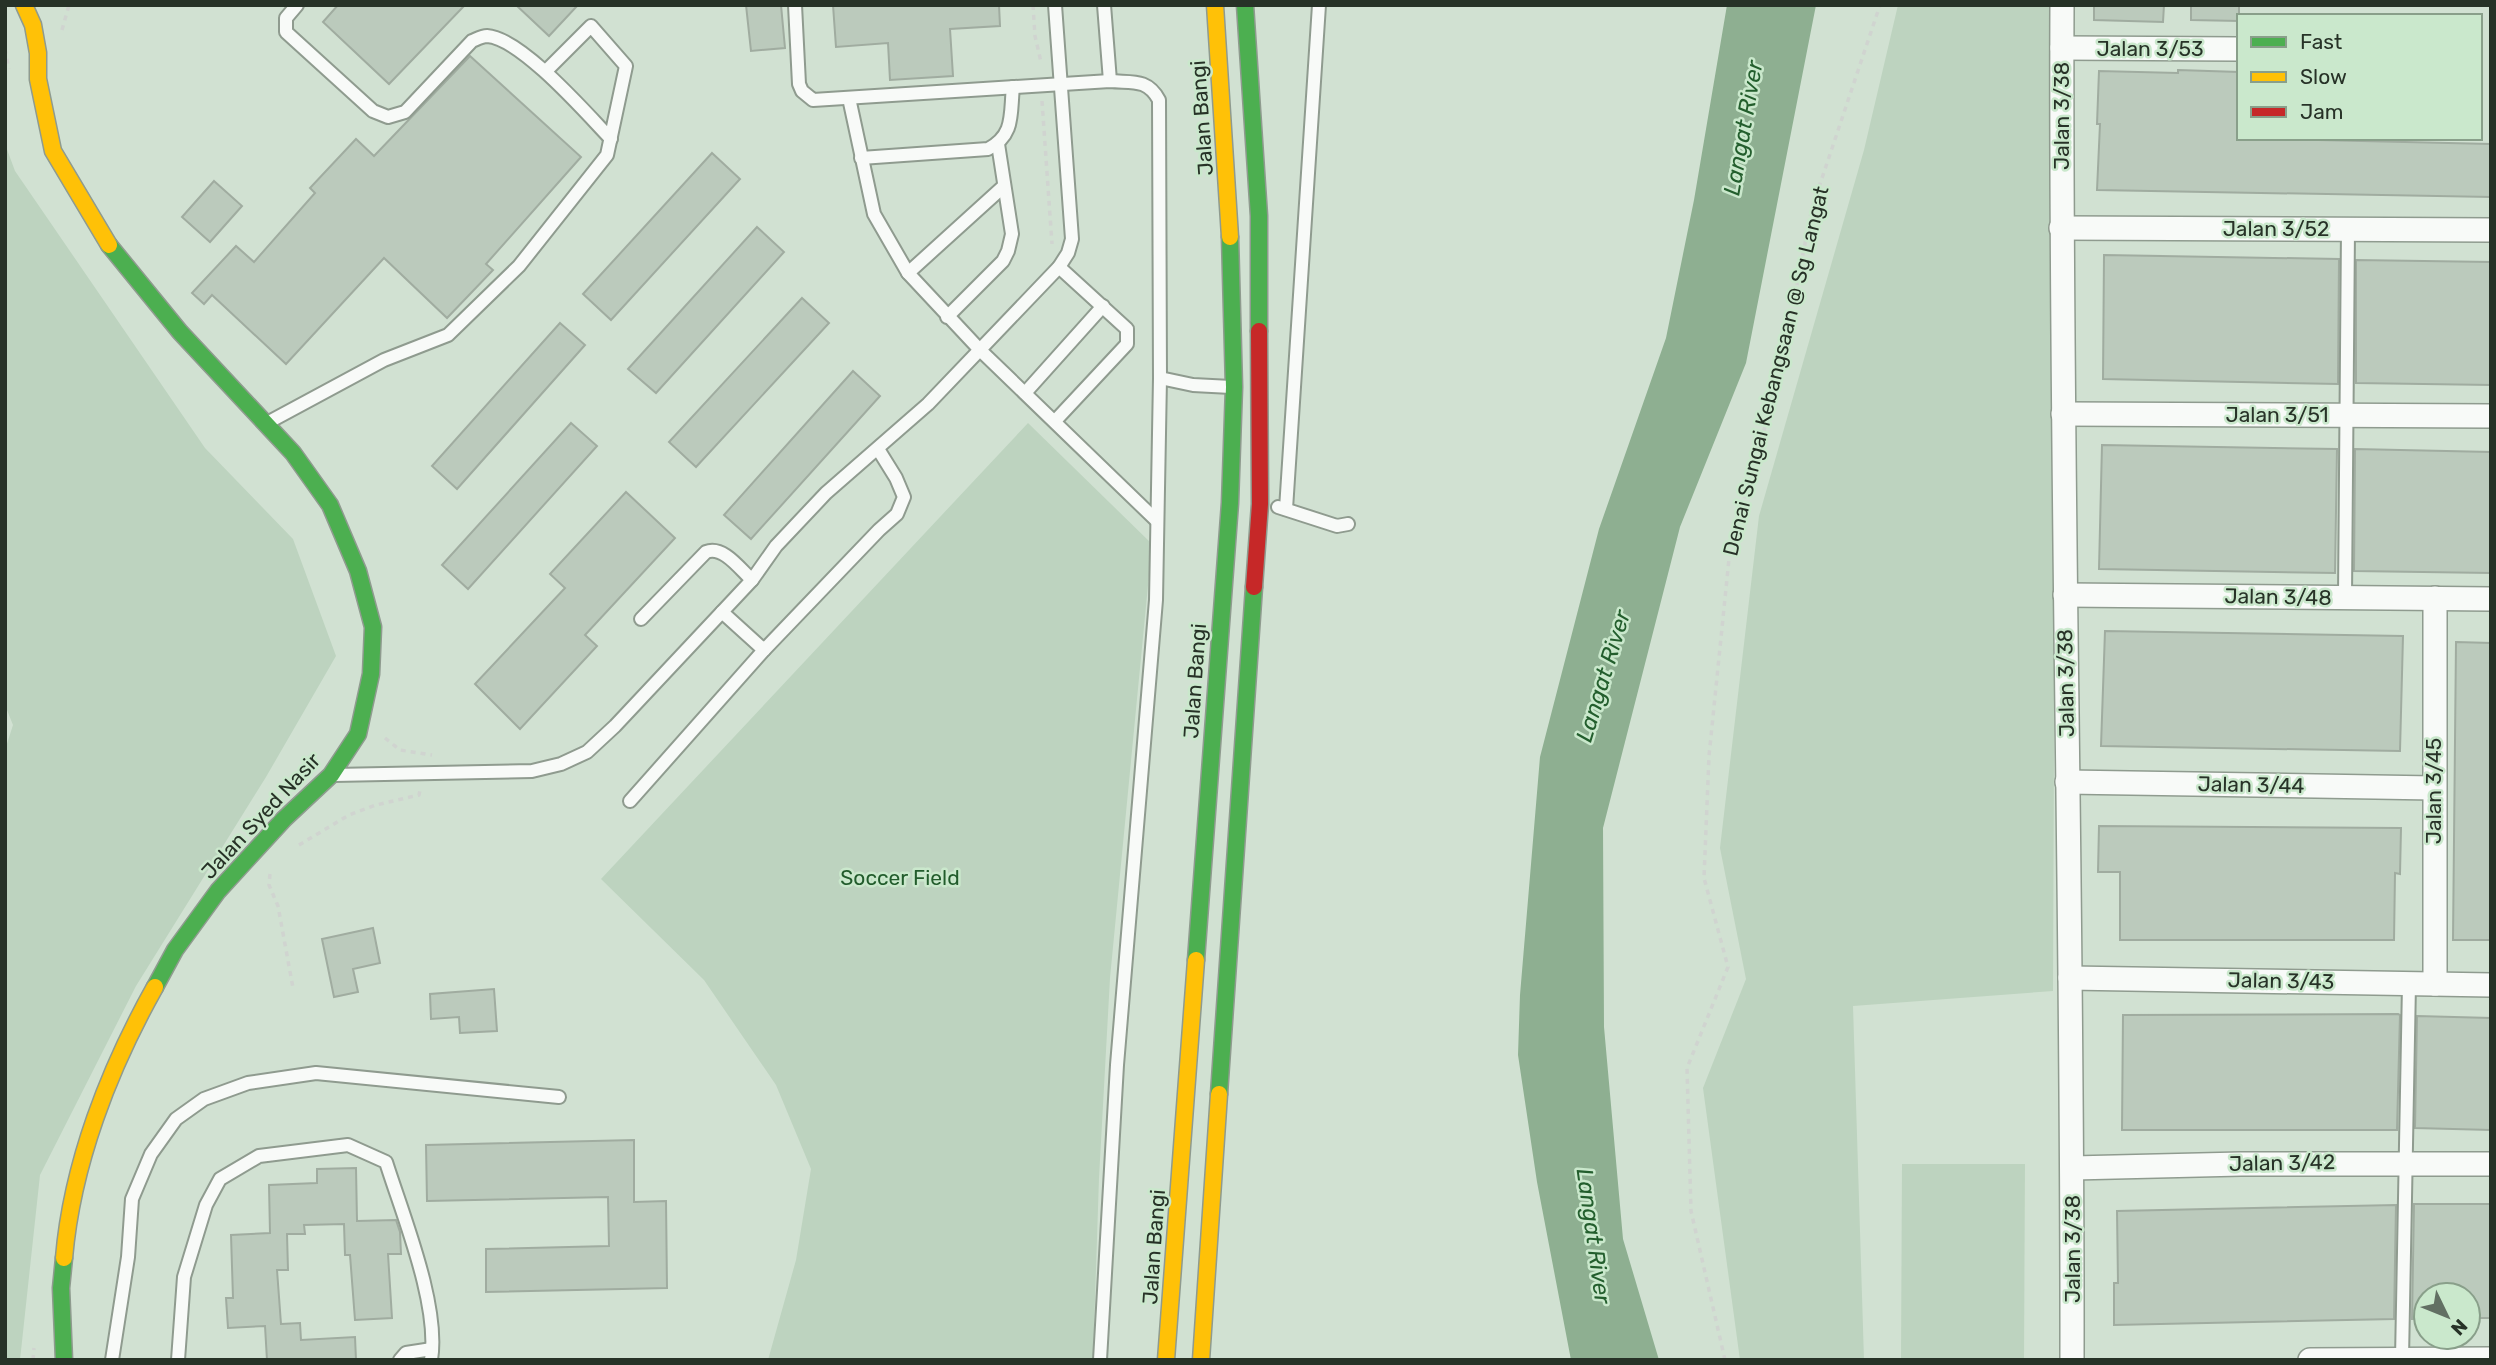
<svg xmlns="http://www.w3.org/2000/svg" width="2496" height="1365" viewBox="0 0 2496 1365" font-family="Rubik,sans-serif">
  <rect width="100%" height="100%" fill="#d1e1d2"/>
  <g fill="#bdd3bf">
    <polygon points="1898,5 2057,5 2053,991 1853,1006 1864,1360 1740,1360 1703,1088 1746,979 1720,848 1759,516 1864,150"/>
    <polygon points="5,144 15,171 205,448 293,539 336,656 266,777 136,986 40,1175 20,1360 5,1360 5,750 13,725 5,705"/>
    <polygon points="1028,423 1152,544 1110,978 1099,1178 1093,1360 768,1360 796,1260 811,1169 776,1085 704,980 601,879"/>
    <polygon points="1902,1164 2025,1164 2024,1360 1901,1360"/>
  </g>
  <polygon fill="#8eaf91" points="1727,5 1816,5 1746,363 1680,527 1603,828 1604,1027 1623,1239 1659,1360 1571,1360 1537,1182 1518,1055 1520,995 1540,757 1599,529 1666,338 1694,200"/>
  <g fill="#bbcabc" stroke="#a0aca0" stroke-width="2">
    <polygon points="338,5 465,5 389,84 323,22"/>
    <polygon points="516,5 578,5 549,36"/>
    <polygon points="746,5 781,5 785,48 751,51"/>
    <polygon points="833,5 999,5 1000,26 950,29 953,76 890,80 888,43 836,47"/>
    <polygon points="2094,5 2164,5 2163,22 2094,20"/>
    <polygon points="2191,5 2239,5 2239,21 2191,20"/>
    <polygon points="470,56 581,157 486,264 493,270 447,318 384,258 286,364 212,295 204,304 192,293 236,246 254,262 315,193 310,188 356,139 374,156"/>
    <polygon points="2178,70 2239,72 2238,138 2491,144 2491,197 2097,190 2100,124 2097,124 2099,71 2178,73"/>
    <polygon points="712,153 740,179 611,320 583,294"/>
    <polygon points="214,181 242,206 210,242 182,217"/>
    <polygon points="757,227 784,252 656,393 628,369"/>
    <polygon points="2104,255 2339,259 2338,384 2103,379"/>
    <polygon points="2356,260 2491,262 2491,385 2356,383"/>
    <polygon points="802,298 829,323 696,467 669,442"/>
    <polygon points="560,323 585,345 457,489 432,466"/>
    <polygon points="853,371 880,396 751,539 724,515"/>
    <polygon points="571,423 597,446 468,589 442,565"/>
    <polygon points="2102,445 2337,449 2335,573 2099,569"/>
    <polygon points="2355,449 2491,452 2491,573 2354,571"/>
    <polygon points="626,492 675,538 585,635 597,646 520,729 475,684 565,588 550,574"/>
    <polygon points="2105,631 2403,636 2400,751 2101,746"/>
    <polygon points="2456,642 2491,643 2491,940 2453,940"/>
    <polygon points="2099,826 2401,828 2400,874 2395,873 2394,940 2120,940 2120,872 2098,872"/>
    <polygon points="373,928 380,963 353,969 358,992 334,997 322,939"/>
    <polygon points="494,989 497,1031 460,1033 459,1017 431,1019 430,994"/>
    <polygon points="2398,1014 2400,1015 2397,1130 2122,1130 2123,1015"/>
    <polygon points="2417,1016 2491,1018 2491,1130 2415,1128"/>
    <polygon points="634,1140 634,1202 666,1201 667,1288 486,1292 486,1249 609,1246 608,1197 427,1201 426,1145"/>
    <polygon points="356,1168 357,1221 396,1220 400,1232 401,1254 388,1254 392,1318 355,1320 350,1255 345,1255 344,1224 304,1225 305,1234 287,1234 288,1270 277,1270 281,1324 300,1323 301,1340 355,1337 356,1360 267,1360 265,1326 228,1328 226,1298 233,1298 231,1235 270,1233 269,1185 317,1183 317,1169"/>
    <polygon points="2414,1204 2491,1204 2491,1318 2468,1318 2468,1295 2426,1295 2426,1319 2412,1319"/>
    <polygon points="2396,1205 2394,1319 2114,1325 2114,1283 2118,1283 2117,1211"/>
  </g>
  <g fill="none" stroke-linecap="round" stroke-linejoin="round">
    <defs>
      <g id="lane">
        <path d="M 297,5 L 286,18 L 286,32 L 373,111 L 388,117 L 405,112 L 472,41 C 477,39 482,36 487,36 C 521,38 587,114 611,139"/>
        <path d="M 795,5 L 799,84 L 802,91 L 813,100 L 1110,81 C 1132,83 1147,78 1159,100 L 1160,378 L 1156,600 L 1117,1065 L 1100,1360"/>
        <polyline points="1104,5 1110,81"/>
        <polyline points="849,98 874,214 908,273 980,350 1157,521"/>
        <path d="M 861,158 L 988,149 C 1015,135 1010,114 1013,87"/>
        <polyline points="908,273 1004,186"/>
        <polyline points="947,317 1003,261 1008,251 1012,234 998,144"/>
        <polyline points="1160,378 1193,385 1231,387"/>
        <polyline points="1025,393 1103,306"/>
        <polyline points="1055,421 1127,344 1127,329 1059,267"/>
        <polyline points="267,423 384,360 448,335 519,266 607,155 626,66 591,26 546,71"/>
        <polyline points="1278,507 1337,526 1348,524"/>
        <polyline points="1286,509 1319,5"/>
        <polyline points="2345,597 2348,229"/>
        <path d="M 641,619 L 706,552 C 723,545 740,569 752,580"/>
        <polyline points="764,650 879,530 897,514 904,497 896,478 878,449"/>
        <polyline points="334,775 532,771 561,764 587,752 615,726 752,580 776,546 826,493 928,404 1059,267 1068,253 1072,239 1055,5"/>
        <polyline points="630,801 764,650 722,612"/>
        <polyline points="2402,1359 2409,984"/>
        <polyline points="112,1360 128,1257 132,1199 151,1154 176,1119 204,1099 248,1083 316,1073 559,1097"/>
        <path d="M 178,1360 L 184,1277 L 206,1205 L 220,1179 L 259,1156 L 348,1145 L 386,1162 C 403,1216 440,1306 431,1360"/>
        <polyline points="400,1360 406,1353 432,1349"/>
      </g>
      <g id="street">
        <path d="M 2062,5 C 2060,457 2073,908 2072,1360"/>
        <polyline points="2062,48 2239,49"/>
        <polyline points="2061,228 2491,230"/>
        <polyline points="2063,414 2491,416"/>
        <polyline points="2065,595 2491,599"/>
        <polyline points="2067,782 2434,788"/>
        <polyline points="2070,978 2491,985"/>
        <polyline points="2435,984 2435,598"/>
        <polyline points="2073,1168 2241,1164 2491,1164"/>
        <polyline points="2310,1360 2491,1359"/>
      </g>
      <g id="fast">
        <polyline points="1245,5 1259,216 1259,331"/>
        <polyline points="109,245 180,332 293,453 330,505 358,571 373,627 371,674 358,734 331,775 284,819 218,891 175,950 155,987"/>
        <polyline points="1196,960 1230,503 1234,387 1230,237"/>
        <polyline points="1219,1094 1254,587"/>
        <polyline points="64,1258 61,1288 64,1360"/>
      </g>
      <g id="slow">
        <polyline points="24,5 33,25 38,53 38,79 53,151 109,245"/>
        <polyline points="1215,5 1230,237"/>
        <path d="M 64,1258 C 72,1164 109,1069 155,987"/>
        <polyline points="1166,1360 1196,960"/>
        <polyline points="1201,1360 1219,1094"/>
      </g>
      <polyline id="jam" points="1254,587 1260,504 1259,331"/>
    </defs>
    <use href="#lane" stroke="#8f9b8f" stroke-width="16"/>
    <use href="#street" stroke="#8f9b8f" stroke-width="26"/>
    <use href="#fast" stroke="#8f9b8f" stroke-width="19"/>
    <use href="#slow" stroke="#8f9b8f" stroke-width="19"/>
    <use href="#jam" stroke="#8f9b8f" stroke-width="19"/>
    <g stroke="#d0d4d0" stroke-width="3.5" stroke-dasharray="5 5" stroke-linecap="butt">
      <polyline points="1033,5 1035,36 1041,62"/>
      <polyline points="62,30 69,5"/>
      <polyline points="5,49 9,69"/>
      <polyline points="1042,101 1052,244"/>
      <polyline points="385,738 400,750 432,755"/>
      <polyline points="299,845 349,815 376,805 419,795 420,790"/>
      <polyline points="270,874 269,885 278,906 293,988"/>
      <polyline points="33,1360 34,1348"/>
      <polyline points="1725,1360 1691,1211 1687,1068 1728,967 1704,878 1709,756 1730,549 1778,381 1812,208 1880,5"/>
    </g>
    <use href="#lane" stroke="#f8faf8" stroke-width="12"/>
    <use href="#street" stroke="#f8faf8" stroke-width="23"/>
    <use href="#fast" stroke="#4caf50" stroke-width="16"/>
    <use href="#slow" stroke="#ffc107" stroke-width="16"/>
    <use href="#jam" stroke="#c62828" stroke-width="16"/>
  </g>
  <g text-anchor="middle" stroke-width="5" stroke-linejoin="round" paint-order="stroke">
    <g font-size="21" fill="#273227" stroke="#cae8cc">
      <text x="2150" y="56">Jalan 3/53</text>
      <text transform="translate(2062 116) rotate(-90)" y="7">Jalan 3/38</text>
      <text transform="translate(1202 118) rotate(-94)" y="7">Jalan Bangi</text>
      <text x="2276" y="236">Jalan 3/52</text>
      <text transform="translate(1776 371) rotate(-76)" y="7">Denai Sungai Kebangsaan @ Sg Langat</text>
      <text x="2277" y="422">Jalan 3/51</text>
      <text transform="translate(2278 597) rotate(1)" y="7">Jalan 3/48</text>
      <text transform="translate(1195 681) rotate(-86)" y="7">Jalan Bangi</text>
      <text transform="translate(2066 683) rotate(-91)" y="7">Jalan 3/38</text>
      <text transform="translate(2251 785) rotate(1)" y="7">Jalan 3/44</text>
      <text transform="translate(2434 791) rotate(-90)" y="7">Jalan 3/45</text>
      <text transform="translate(261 816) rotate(-47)" y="7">Jalan Syed Nasir</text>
      <text transform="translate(2281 981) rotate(1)" y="7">Jalan 3/43</text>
      <text transform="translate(2282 1163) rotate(-1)" y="7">Jalan 3/42</text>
      <text transform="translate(1154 1247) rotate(-86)" y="7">Jalan Bangi</text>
      <text transform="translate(2073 1249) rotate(-90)" y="7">Jalan 3/38</text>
    </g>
    <g font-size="21" fill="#225c2c" stroke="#cae8cc">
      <text x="900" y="885">Soccer Field</text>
    </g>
    <g font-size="23" font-style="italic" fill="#235e2d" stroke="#cae8cc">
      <text transform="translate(1743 128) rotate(-80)" y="8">Langat River</text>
      <text transform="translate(1603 676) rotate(-73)" y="8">Langat River</text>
      <text transform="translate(1594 1236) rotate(82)" y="8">Langat River</text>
    </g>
  </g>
  <rect width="2496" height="1365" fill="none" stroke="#273227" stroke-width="14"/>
  <rect x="2237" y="14" width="245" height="126" fill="#cae8cc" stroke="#899f8a" stroke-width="2"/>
  <rect x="2251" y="37" width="35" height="10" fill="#4caf50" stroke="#899f8a" stroke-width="2"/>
  <text x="2300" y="49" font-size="21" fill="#273227">Fast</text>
  <rect x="2251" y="72" width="35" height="10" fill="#ffc107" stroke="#899f8a" stroke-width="2"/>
  <text x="2300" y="84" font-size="21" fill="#273227">Slow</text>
  <rect x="2251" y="107" width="35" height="10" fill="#c62828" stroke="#899f8a" stroke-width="2"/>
  <text x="2300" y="119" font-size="21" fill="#273227">Jam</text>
  <g transform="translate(2447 1316) rotate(133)"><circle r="33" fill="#cae8cc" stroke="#899f8a" stroke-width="2"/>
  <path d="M0-5L12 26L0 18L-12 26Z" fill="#626f63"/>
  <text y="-10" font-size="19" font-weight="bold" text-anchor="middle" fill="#273227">N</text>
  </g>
</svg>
